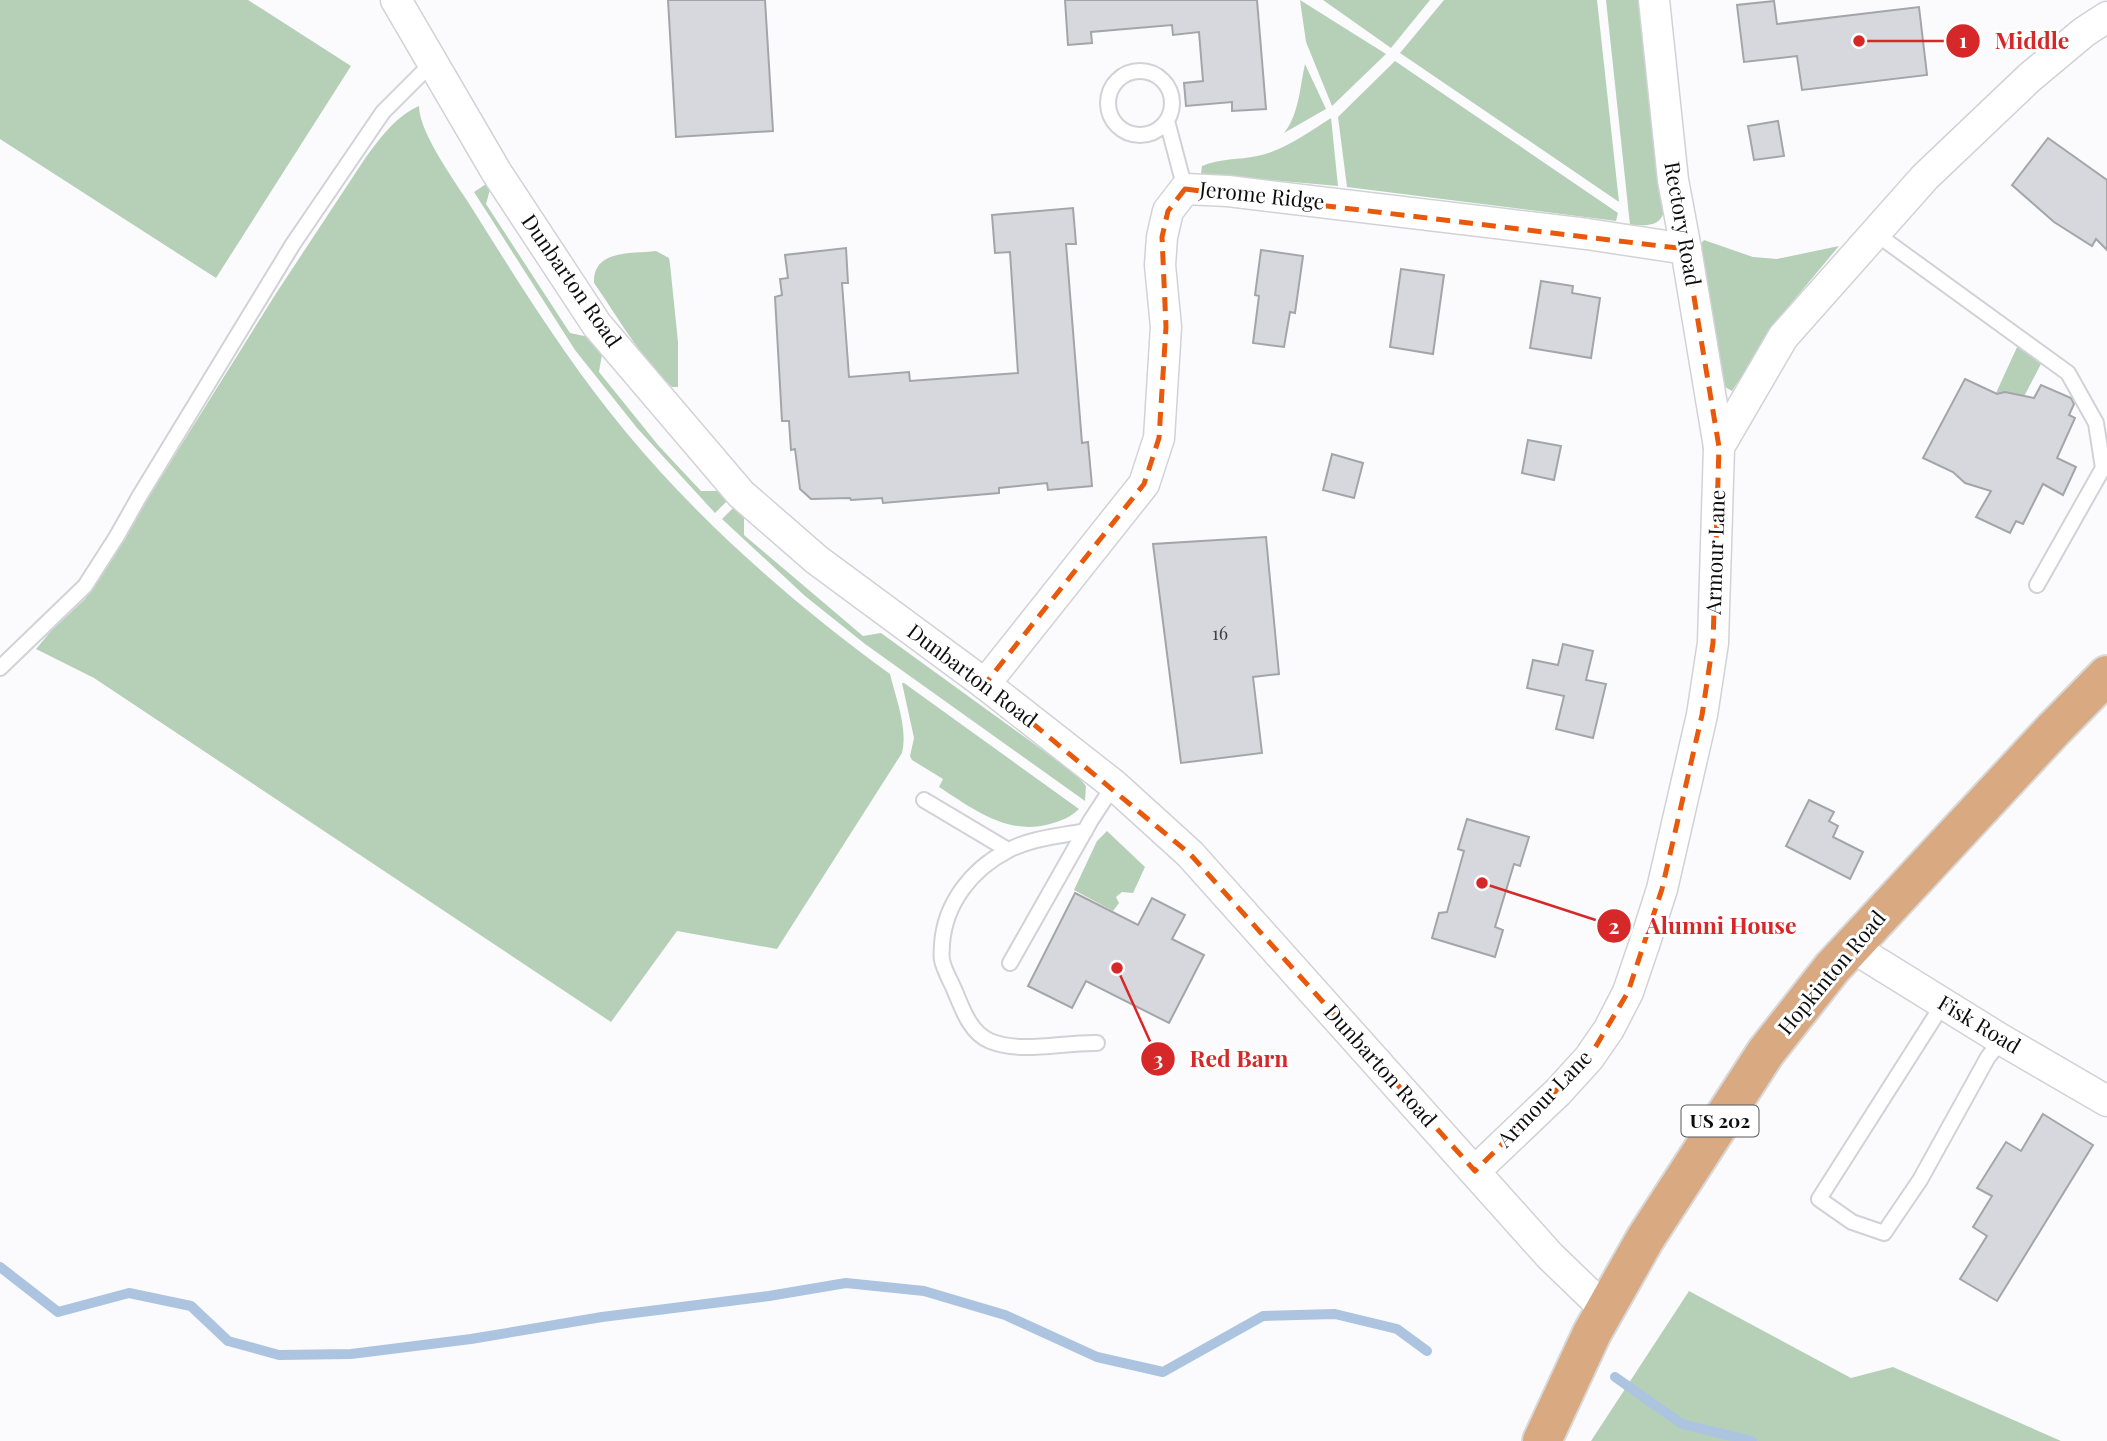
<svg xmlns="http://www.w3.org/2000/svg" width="2107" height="1441" viewBox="0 0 2107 1441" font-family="'Playfair Display',serif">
  <rect width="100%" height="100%" fill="#fbfbfe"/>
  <g fill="#b5d0b6">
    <polygon points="0,0 248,0 351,66 216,278 0,139"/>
    <polygon points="1300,0 1386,54 1332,106 1306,42"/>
    <polygon points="1323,0 1430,0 1391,48"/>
    <polygon points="1444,0 1597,0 1619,202 1400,53"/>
    <path d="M 1606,0 L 1641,0 L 1664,212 C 1659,228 1645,225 1630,225 Z"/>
    <polygon points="1395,61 1618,213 1616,221 1347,187 1338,117"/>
    <path d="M 1305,64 L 1326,109 L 1284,133 C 1299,115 1300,86 1305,64 Z"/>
    <path d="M 419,106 C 419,134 459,187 475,213 C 522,288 569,363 625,431 C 701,523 794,604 890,674 C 896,699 908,728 902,753 L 777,949 L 677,931 L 611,1022 L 94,678 L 36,649 L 51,631 L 85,599 L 275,295 L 366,157 C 381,137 396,116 419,106 Z"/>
    <path d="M 1331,118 L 1338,186 L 1201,174 L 1202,166 C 1220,158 1239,160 1257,156 C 1283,151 1309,132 1331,118 Z"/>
    <polygon points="489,182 491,186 486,204 570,333 589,337 602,354 599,372 658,445 701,491 719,491 728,500 715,513 637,428 575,350 474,192"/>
    <polygon points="1704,240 1753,257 1777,259 1839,246 1783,313 1732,391 1718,383 1699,246"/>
    <path d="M 656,251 L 669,258 L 670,264 L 678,342 L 678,387 L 672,387 C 641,359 618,317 594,283 C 593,249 632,254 656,251 Z"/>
    <polygon points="2018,345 2042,362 2019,406 2011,393 1996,393"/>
    <polygon points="734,507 744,517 744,535 863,636 881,633 1077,775 1086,786 1085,801 865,644 805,596 722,519"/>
    <path d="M 902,683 L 904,683 L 1079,809 C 1071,817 1061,821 1050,824 C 1008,836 973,809 939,787 L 943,779 L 912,760 L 910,756 L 914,738 Z"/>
    <polygon points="1107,831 1145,867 1133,893 1122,892 1116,897 1119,903 1113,911 1074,890 1097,841"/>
    <polygon points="1689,1291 1851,1378 1893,1367 2061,1441 1591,1441"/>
  </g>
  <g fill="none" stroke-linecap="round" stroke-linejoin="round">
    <g stroke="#acc4e0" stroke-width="10">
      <polyline points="0,1267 58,1312 129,1293 191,1306 228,1341 279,1355 351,1354 471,1339 602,1317 769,1296 846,1283 924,1291 1005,1315 1097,1357 1163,1372 1263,1316 1335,1314 1397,1329 1427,1351"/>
      <polyline points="1615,1377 1682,1424 1752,1441"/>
    </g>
  </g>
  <g fill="#d7d8dd" stroke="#a4a5a9" stroke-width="2">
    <polygon points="668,0 765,0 773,131 676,137"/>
    <polygon points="1065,0 1257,0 1266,109 1232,111 1232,102 1186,106 1184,83 1203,81 1199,32 1173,35 1172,25 1091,32 1092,43 1068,45"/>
    <polygon points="1774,1 1777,24 1919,7 1927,75 1802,90 1797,56 1744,62 1737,5"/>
    <polygon points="1778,121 1784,156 1754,160 1748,126"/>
    <polygon points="2048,138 2107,180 2107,250 2096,239 2092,246 2054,222 2012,185"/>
    <polygon points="1073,208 1076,244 1066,244 1082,443 1088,442 1092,486 1048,490 1047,483 999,488 999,493 883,503 882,498 851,500 850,498 811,499 800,489 795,449 791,450 789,421 782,421 775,297 782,295 780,279 788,278 785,255 846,248 848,283 842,283 849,377 909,372 910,381 1018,373 1010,252 995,253 992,215"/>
    <polygon points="1261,250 1303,256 1295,313 1290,312 1284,347 1253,343 1259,296 1255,295"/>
    <polygon points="1401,269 1444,275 1433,354 1390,347"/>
    <polygon points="1541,281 1573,286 1572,293 1600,298 1591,358 1530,348"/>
    <polygon points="1965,379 1997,394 2005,392 2034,398 2041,385 2071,398 2074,404 2069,415 2075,418 2057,458 2076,467 2063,495 2043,484 2023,524 2016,521 2010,533 1976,517 1991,491 1965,483 1953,472 1923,458"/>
    <polygon points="1528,440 1561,446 1554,480 1522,473"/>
    <polygon points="1332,454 1363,463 1354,498 1323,490"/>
    <polygon points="1266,537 1279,674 1253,677 1262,753 1181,763 1153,544"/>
    <polygon points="1563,644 1593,651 1586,680 1606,684 1593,738 1556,729 1564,696 1527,688 1533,660 1558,665"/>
    <polygon points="1809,800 1834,812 1829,821 1838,826 1833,837 1863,852 1850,879 1786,846"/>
    <polygon points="1467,819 1529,837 1520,866 1514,864 1495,927 1503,930 1495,957 1432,938 1439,913 1447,912 1464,851 1458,849"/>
    <polygon points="1075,893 1138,925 1152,898 1185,915 1172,939 1204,955 1169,1023 1086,981 1072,1008 1028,986"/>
    <polygon points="2043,1114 2093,1145 1997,1301 1960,1279 1987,1236 1973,1227 1992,1196 1977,1188 2006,1142 2021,1151"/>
  </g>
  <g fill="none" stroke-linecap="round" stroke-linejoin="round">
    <defs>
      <g id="lane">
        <circle cx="1140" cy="103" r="32"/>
        <polyline points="1167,121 1185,189"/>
        <polyline points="1875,233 2068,373 2096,423 2103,468 2037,585"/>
        <polyline points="0,668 85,586 117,536 139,497 293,244 383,112 433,62"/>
        <polyline points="924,800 1008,850"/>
        <path d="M 1085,831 C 1060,836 1030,838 1007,851 C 972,869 945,903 942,944 C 942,949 941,955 942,960 C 944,970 950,980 954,989 C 962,1008 970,1033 990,1041 C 1023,1054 1062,1042 1097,1043"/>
        <polyline points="1010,963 1091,820 1114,785"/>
        <polyline points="1943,1004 1819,1199 1852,1222 1884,1233 1920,1180 1988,1057 2002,1040"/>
      </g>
      <g id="street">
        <polyline points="396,0 497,173 597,325 741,494 817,560 985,684 1114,785 1190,854 1550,1256 1605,1309"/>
        <polyline points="1654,0 1673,180 1686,249 1719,447"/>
        <polyline points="985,684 1144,484 1159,438 1166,327 1160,265 1162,237 1168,211 1185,189 1228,191 1587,234 1686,249"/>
        <polyline points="1852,947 2002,1040 2107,1101"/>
        <polyline points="1475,1171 1558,1092 1589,1058 1609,1029 1628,992 1645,942 1662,889 1702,715 1713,643 1719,447 1783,337 1925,177 2029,78 2084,32 2107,17"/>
      </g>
      <polyline id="primary" points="1542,1441 1592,1333 1645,1239 1766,1052 1832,968 2053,730 2107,675"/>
    </defs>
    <use href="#lane" stroke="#d1d2d7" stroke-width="18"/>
    <use href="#street" stroke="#d1d2d7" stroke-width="33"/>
    <use href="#primary" stroke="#d8d8d8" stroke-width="42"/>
    <use href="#lane" stroke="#fff" stroke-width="14"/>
    <use href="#street" stroke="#fff" stroke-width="30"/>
    <use href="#primary" stroke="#d9aa82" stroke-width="38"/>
  </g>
  <path fill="none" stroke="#e8590c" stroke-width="5" stroke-dasharray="14 9" stroke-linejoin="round" d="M 1185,189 L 1686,249 L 1719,447 L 1713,643 L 1702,715 L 1662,889 L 1628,992 L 1589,1058 L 1475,1171 L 1190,854 L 985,684 L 1144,484 L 1159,438 L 1166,327 L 1162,237 L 1168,211 Z"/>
  <g text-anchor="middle" stroke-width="6" stroke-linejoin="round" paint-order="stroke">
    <g font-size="18" fill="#404042">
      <text x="1220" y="640">16</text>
    </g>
    <rect fill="#fff" stroke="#565656" stroke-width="2" x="1681.5" y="1105.5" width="77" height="31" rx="5"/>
    <g font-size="19" font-weight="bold" fill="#0d0d0e">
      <text x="1720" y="1128">US 202</text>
    </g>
    <g font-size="21" fill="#0d0d0e" stroke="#fff">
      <text transform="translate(1262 196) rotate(6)" y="7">Jerome Ridge</text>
      <text transform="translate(1682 224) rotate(80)" y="7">Rectory Road</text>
      <text transform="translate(571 281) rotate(55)" y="7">Dunbarton Road</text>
      <text transform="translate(1716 552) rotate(-88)" y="7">Armour Lane</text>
      <text transform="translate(972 676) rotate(37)" y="7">Dunbarton Road</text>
      <text transform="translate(1832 973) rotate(-50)" y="7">Hopkinton Road</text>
      <text transform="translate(1979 1025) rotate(31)" y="7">Fisk Road</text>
      <text transform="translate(1380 1066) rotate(48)" y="7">Dunbarton Road</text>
      <text transform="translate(1545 1099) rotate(-46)" y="7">Armour Lane</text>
    </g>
  </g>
  <path fill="none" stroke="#d62828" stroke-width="2.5" d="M1859 41L1963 41M1482 883L1614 926M1117 968L1158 1059"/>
  <g fill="#d62828" stroke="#fff" stroke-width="2.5">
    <circle cx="1859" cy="41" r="7"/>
    <circle cx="1482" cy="883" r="7"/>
    <circle cx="1117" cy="968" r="7"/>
    <circle cx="1963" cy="41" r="18"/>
    <circle cx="1614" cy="926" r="18"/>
    <circle cx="1158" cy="1059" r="18"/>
  </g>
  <g font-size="21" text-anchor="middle" font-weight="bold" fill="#fff">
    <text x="1963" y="48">1</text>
    <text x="1614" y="934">2</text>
    <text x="1158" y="1067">3</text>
  </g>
  <g font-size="23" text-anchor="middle" font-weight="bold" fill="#d62828" stroke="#fff" stroke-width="6" stroke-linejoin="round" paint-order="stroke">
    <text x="2032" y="49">Middle</text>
    <text x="1721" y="934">Alumni House</text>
    <text x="1239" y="1067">Red Barn</text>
  </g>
</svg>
